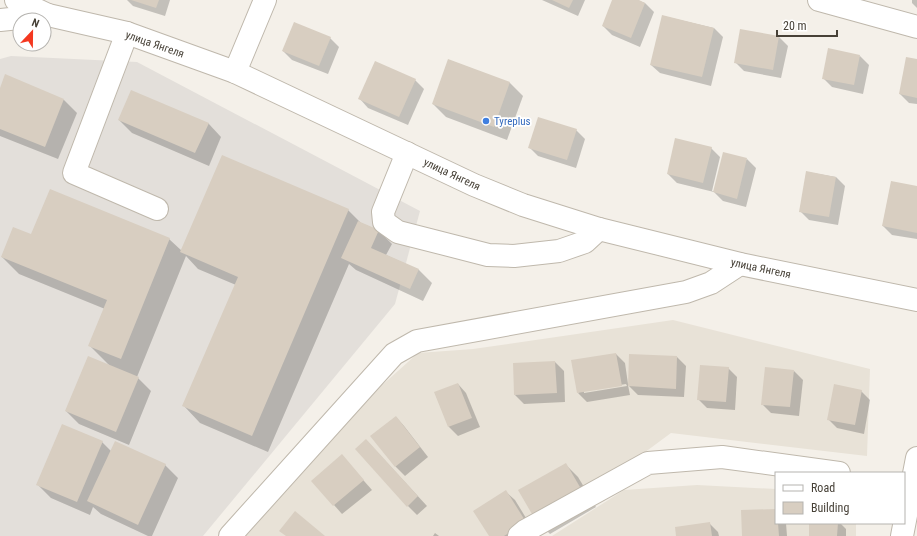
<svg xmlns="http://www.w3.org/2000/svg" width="917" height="536" viewBox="0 0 917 536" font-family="'Roboto Condensed',sans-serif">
  <rect width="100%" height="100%" fill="#f4f0e9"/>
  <g fill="#e8e2d7">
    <polygon points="673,320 870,369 867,456 671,433 587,495 513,536 239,536 350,414 418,353 473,349"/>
    <polygon points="697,485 776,489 776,523 856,523 856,536 552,536 624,490"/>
  </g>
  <polygon fill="#e3dfda" points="11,56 137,62 420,211 395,304 203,536 0,536 0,59"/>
  <g fill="#0003" fill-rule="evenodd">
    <polygon points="127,0 170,0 165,16 133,6"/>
    <polygon points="542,0 585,0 578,16"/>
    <polygon points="613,0 636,0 645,3 654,12 640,47 612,35 603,26"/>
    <polygon points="912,0 917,0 917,8 912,3"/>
    <polygon points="663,16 714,28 723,37 711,86 660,73 651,65"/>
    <polygon points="779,37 788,46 781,78 744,71 735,62"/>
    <polygon points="330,38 339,47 328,74 292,60 283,51"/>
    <polygon points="860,56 869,65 863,94 832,87 823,78"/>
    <polygon points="449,60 510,83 523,96 507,140 446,117 433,104"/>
    <polygon points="917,60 917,104 909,103 900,94"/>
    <polygon points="415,80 424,89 408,125 368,108 360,99"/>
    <polygon points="0,90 64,100 77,113 58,159 0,136"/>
    <polygon points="119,120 208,123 221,137 209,166 132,133"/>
    <polygon points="576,130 585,139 576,168 538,156 530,148"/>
    <polygon points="711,148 720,157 712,191 714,191 747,159 756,168 746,207 723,201 714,192 677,183 668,174"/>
    <polygon points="807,172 836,177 845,186 838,225 809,220 800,211"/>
    <polygon points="917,187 917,239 892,235 883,226"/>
    <polygon points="348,210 361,223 379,231 392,244 386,255 419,270 432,283 423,301 356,270 349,264 268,452 200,423 184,406 236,285 198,269 186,256 137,377 151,391 129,445 79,424 66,411 109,365 90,346 105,309 19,274 2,257 32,236 169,239 182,251"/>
    <path d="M 616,354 L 625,363 L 628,384 L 677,357 L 686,366 L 684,397 L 638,395 L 628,385 L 630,395 L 587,402 L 578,393 ZM 626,384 L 627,386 L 584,393 L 584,391 Z"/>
    <polygon points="555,362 564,371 565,402 524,404 515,395"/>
    <polygon points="728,368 737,377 735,410 707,408 698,399"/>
    <polygon points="794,371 803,380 799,416 771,413 762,404"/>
    <polygon points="458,384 466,393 480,427 458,436 449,427 435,393"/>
    <polygon points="861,391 870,400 864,434 837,428 828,419"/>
    <polygon points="396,417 404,426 428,457 405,476 396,467 372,436"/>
    <polygon points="366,440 427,506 417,515 408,506"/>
    <polygon points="102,442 111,451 165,465 178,478 152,536 148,536 101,514 93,507 90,515 51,498 38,485"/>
    <polygon points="342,456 372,490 342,514 334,505"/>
    <polygon points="565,464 578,477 596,507 550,534 537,521"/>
    <polygon points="506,492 515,500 534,531 526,536 490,536"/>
    <polygon points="776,510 776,523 786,523 787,536 743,536"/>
    <polygon points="709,523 718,532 719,536 677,536"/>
    <polygon points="810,523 840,523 846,529 846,536 810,536"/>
    <polygon points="435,533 439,536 433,536"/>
  </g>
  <g fill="#d8cec1">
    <polygon points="131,0 159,0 156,8"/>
    <polygon points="552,0 573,0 569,8"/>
    <polygon points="612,0 639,0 645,3 631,38 602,26"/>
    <polygon points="662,15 714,28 702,77 650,65"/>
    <polygon points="294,22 331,37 319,66 282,51"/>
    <polygon points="740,29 779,36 773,70 734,63"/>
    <polygon points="828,48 860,55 854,85 822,79"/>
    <polygon points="906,57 917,59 917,98 899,94"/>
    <polygon points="448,59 510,82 494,127 432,104"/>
    <polygon points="375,61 416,79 399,117 358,99"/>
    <polygon points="5,74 64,99 45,147 0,129 0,88"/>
    <polygon points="131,90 209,123 195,153 118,120"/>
    <polygon points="538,117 577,129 567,160 528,148"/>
    <polygon points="675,138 712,147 703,183 667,174"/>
    <polygon points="723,152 747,158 737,199 713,192"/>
    <polygon points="222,155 349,209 252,436 182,406 238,277 180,252"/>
    <polygon points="806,171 836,177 829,217 799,212"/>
    <polygon points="891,181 917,186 917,233 882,226"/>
    <polygon points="50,189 170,238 121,359 88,346 107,300 1,257 13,227 31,234"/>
    <polygon points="358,221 379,230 371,248 419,269 410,289 341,258"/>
    <polygon points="616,353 622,386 577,393 571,360"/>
    <polygon points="629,354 677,356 676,389 628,386"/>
    <polygon points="88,356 139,377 116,432 65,411"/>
    <polygon points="555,361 557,393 514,395 513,363"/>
    <polygon points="700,365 729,367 726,402 697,400"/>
    <polygon points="765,367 794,370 790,407 761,405"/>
    <polygon points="458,383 472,418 448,427 434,392"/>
    <polygon points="834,384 862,390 855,425 827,420"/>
    <polygon points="396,416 420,447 395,467 370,436"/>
    <polygon points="62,424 103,441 77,502 36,485"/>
    <polygon points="366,439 418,496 407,507 355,449"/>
    <polygon points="115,441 166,464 138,525 87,501"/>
    <polygon points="342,454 364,480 333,506 311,481"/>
    <polygon points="566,463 584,494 536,521 518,490"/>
    <polygon points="506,490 526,522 504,536 489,536 473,511"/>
    <polygon points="776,509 776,523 778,523 779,536 742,536 741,510"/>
    <polygon points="295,511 325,536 286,536 279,531"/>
    <polygon points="710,522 712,536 676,536 675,527"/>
    <polygon points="809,523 838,523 837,536 809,536"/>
  </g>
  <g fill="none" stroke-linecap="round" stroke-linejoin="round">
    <defs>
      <g id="minor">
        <polyline points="16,0 48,15"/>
        <polyline points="819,0 917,27"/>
        <polyline points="0,20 48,15 127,33 235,72 474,185 523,205 599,229 740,264 917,300"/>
        <polyline points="127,33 74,173 157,209"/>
        <polyline points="235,72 265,0"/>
        <polyline points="407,153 383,212 384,222 398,232 488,255 514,256 559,251 585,242 599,229"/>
        <polyline points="230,536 394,354 417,341 686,292 711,283 740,264"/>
        <polyline points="519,536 525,531 648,463 722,457 839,473"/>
        <polyline points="902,536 917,458"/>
      </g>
    </defs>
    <use href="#minor" stroke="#bfb8ac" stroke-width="24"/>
    <use href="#minor" stroke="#fff" stroke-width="22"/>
  </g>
  <circle fill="#3f7fe0" stroke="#fff" stroke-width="1.5" cx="486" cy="121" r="4"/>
  <g text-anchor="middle" stroke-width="3.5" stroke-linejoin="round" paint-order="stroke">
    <g font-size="11" fill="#474137" stroke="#fff">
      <text transform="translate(155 44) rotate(19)" y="4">улица Янгеля</text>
      <text transform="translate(452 174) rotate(25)" y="4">улица Янгеля</text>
      <text transform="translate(761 268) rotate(12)" y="4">улица Янгеля</text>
    </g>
    <g font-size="11" fill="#366cbe" stroke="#fff" text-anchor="start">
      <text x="494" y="125">Tyreplus</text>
    </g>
  </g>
  <rect x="775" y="472" width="130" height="52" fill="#ffffff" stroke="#b5b3af"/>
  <rect x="783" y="485" width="20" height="6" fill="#ffffff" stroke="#b5b3af"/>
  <text x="811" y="492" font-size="12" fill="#474137">Road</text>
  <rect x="783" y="502" width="20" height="12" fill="#d8cec1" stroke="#b5b3af"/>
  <text x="811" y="512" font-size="12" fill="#474137">Building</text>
  <g transform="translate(32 32) rotate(22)"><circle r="19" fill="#ffffff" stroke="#b5b3af"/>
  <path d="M0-3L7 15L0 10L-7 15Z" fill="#f43820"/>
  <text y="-6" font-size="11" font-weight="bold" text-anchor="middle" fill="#474137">N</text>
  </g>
  <path d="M777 30v6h60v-6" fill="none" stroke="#474137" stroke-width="2"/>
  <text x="783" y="30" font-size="12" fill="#474137" stroke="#ffffff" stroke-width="3" paint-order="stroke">20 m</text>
</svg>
